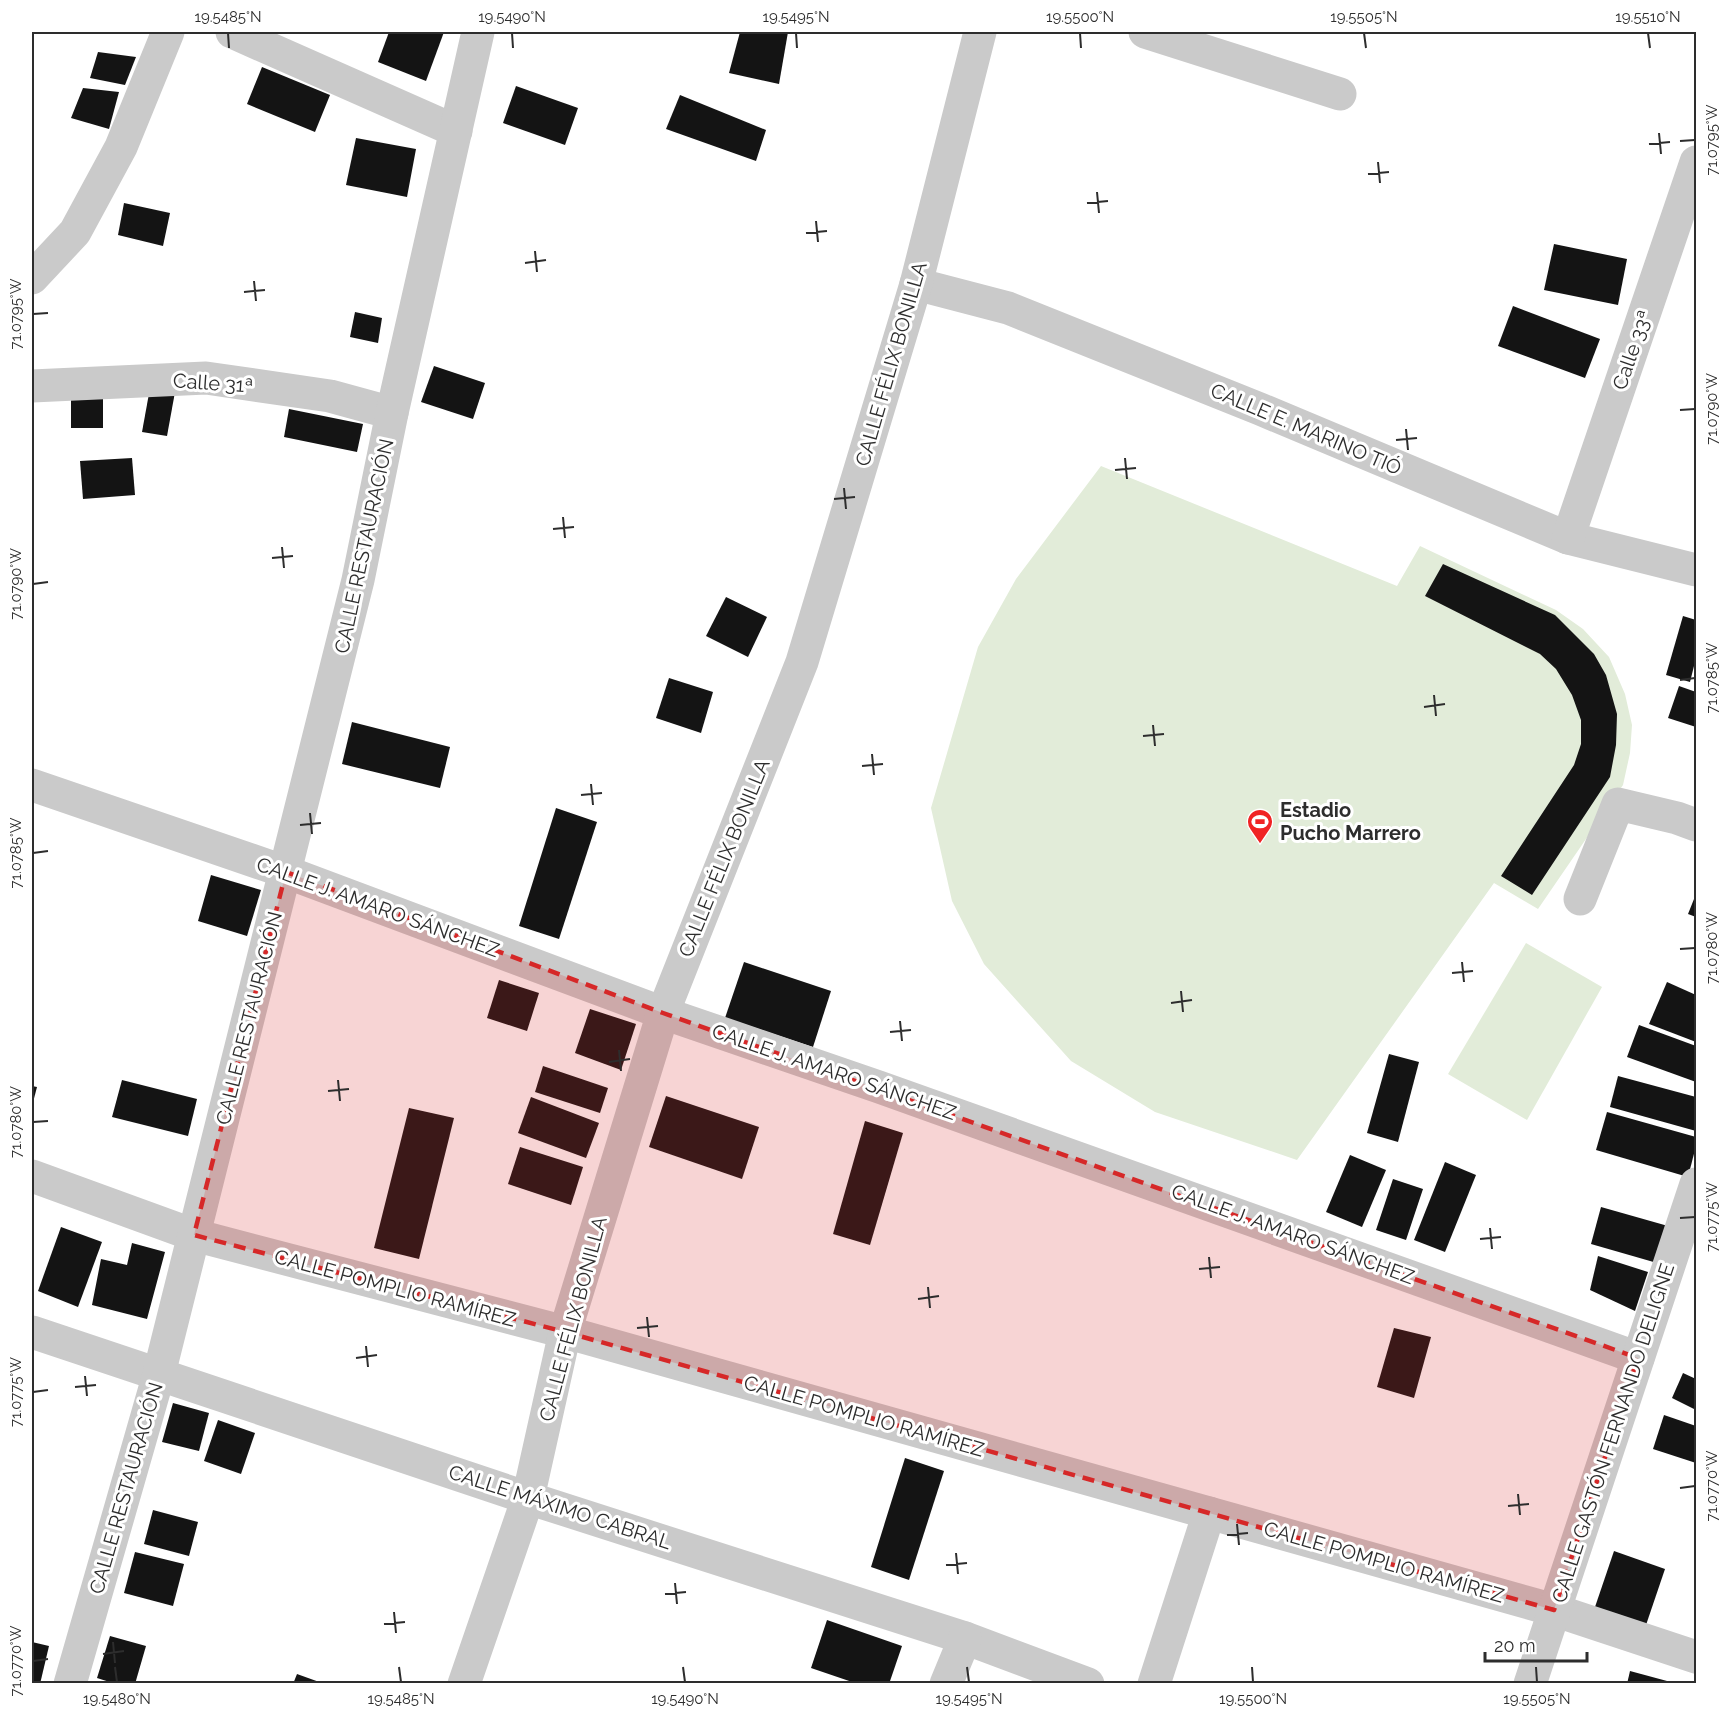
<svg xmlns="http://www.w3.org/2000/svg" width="1728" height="1715" viewBox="0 0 1728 1715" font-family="Raleway,sans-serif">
  <rect width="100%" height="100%" fill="#fff"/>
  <g fill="#e2ecd9">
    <polygon points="1101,466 1397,586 1420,546 1556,610 1583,629 1609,657 1625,694 1632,725 1630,753 1623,785 1538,909 1494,883 1297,1160 1155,1112 1071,1061 984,964 952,901 931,808 978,647 1016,579"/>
    <polygon points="1526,943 1602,987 1527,1120 1448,1074"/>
  </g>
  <g fill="#141414">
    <polygon points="389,32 444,32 426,81 378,62"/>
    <polygon points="740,32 788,32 779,84 729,73"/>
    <polygon points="98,52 136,57 125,85 90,78"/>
    <polygon points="262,67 330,95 315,132 247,104"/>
    <polygon points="516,86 578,108 565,145 503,123"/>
    <polygon points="83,88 119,92 109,129 71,118"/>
    <polygon points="680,95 766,130 756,161 666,129"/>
    <polygon points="356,138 416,149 407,197 346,185"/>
    <polygon points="124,203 170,213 163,246 118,235"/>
    <polygon points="1554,244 1627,259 1618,305 1544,290"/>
    <polygon points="1513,306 1600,339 1585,378 1498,346"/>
    <polygon points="355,312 382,318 378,343 350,337"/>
    <polygon points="434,366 485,383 473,419 421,402"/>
    <polygon points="150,388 175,392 167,436 142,432"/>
    <rect x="71" y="392" width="32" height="36"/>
    <polygon points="289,409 363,424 357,452 284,437"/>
    <polygon points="132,458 135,495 83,499 80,461"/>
    <polygon points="1443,564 1555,615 1594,654 1606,675 1617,714 1616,745 1610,777 1532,895 1501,876 1574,765 1581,744 1581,720 1572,695 1556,669 1540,654 1425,596"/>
    <polygon points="726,597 767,617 748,657 706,636"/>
    <polygon points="1683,616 1696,620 1696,658 1690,682 1666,675"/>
    <polygon points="669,678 713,692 701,733 656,718"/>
    <polygon points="1679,686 1696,692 1696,727 1668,718"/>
    <polygon points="352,722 450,747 440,788 342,764"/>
    <polygon points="556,808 597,822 559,939 519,926"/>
    <polygon points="211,875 261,890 247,936 198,921"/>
    <polygon points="1696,894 1696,917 1688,914"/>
    <polygon points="744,962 831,991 813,1047 725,1018"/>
    <polygon points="499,980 539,993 527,1031 487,1018"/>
    <polygon points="1667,982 1696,995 1696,1042 1649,1024"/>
    <polygon points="590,1009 636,1024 621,1070 575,1053"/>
    <polygon points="1639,1025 1696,1046 1696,1082 1627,1057"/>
    <polygon points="1389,1054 1419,1062 1398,1142 1367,1133"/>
    <polygon points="543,1066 608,1088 600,1113 535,1092"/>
    <polygon points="1618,1076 1696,1097 1696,1131 1610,1107"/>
    <polygon points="122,1080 197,1099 188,1136 112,1117"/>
    <polygon points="32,1086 37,1087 32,1106"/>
    <polygon points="666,1096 759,1127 742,1179 649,1147"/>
    <polygon points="531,1097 599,1123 586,1158 518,1133"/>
    <polygon points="409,1108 454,1118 419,1259 374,1248"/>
    <polygon points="1607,1112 1696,1137 1696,1146 1688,1177 1596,1150"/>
    <polygon points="865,1121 903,1133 870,1245 833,1234"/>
    <polygon points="520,1147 583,1167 571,1205 508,1184"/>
    <polygon points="1350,1155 1386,1170 1362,1227 1326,1212"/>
    <polygon points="1445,1162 1476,1175 1445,1252 1414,1240"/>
    <polygon points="1393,1179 1423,1189 1406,1240 1376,1230"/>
    <polygon points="1601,1207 1668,1226 1657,1263 1591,1244"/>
    <polygon points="61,1227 102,1242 78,1307 38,1291"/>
    <polygon points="132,1243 165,1252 147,1319 92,1305 101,1259 127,1265"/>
    <polygon points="1598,1256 1648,1272 1635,1311 1590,1290"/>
    <polygon points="1394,1328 1431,1337 1414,1398 1377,1387"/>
    <polygon points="1683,1373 1696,1379 1696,1410 1672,1398"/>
    <polygon points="173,1403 209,1413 199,1451 162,1442"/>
    <polygon points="1664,1415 1696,1426 1696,1463 1653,1449"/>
    <polygon points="218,1420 255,1433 241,1474 204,1461"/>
    <polygon points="905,1458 944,1471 909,1580 871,1567"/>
    <polygon points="153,1510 198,1522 189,1556 144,1544"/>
    <polygon points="1614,1551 1665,1569 1646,1625 1595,1607"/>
    <polygon points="135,1552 184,1564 173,1606 124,1593"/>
    <polygon points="827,1620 902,1646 889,1684 858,1684 811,1668"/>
    <polygon points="110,1636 146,1646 135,1684 116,1684 97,1678"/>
    <polygon points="32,1642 49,1646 40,1684 32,1684"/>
    <polygon points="1630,1671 1667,1681 1666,1684 1627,1684"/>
    <polygon points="297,1674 322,1683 322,1684 293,1684"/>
  </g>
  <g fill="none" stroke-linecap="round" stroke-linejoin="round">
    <g stroke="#cacaca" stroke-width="33">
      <polyline points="232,32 456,131"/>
      <polyline points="1145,32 1340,94"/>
      <polyline points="32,278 75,232 121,147 168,32"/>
      <polyline points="916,284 1008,308 1260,409 1568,538 1696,570"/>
      <polyline points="32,386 206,378 330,396 392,413"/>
      <polyline points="1568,538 1696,162"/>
      <polyline points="32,785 286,872 663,1013 879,1087 1638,1358"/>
      <polyline points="1580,899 1618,804 1677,818 1696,825"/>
      <polyline points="32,1176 194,1235 565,1332 1554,1610 1696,1657"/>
      <polyline points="32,1332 528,1498 965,1638 1088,1684"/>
      <polyline points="70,1684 159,1374 358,580 392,413 478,32"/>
      <polyline points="464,1684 528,1498 565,1332 663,1013 802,662 916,284 980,32"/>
      <polyline points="946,1684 965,1638"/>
      <polyline points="1154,1684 1209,1513"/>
      <polyline points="1530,1684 1696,1184"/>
    </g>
  </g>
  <path fill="#d62828" fill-opacity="0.2" stroke="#d62828" stroke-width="4.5" stroke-dasharray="12 8" stroke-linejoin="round" d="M 286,872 L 663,1013 L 1638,1358 L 1554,1610 L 565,1332 L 194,1235 Z"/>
  <path fill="none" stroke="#2d2d2d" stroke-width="2" d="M 228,33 L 229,48M 512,33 L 513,48M 796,33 L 797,48M 1080,33 L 1081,48M 1364,33 L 1366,48M 1648,33 L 1650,48M 1659,133 L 1661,154M 1680,141 L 1695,140M 1649,144 L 1670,142M 1378,162 L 1380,183M 1368,174 L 1389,172M 1097,192 L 1099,213M 1087,203 L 1108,201M 816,221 L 818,242M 806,233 L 827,231M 535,251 L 537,272M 525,263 L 546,260M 254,281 L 256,301M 244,292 L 265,290M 33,314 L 48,313M 1680,410 L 1695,409M 1406,429 L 1408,450M 1396,440 L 1417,438M 1125,458 L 1127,479M 1115,470 L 1136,468M 844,488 L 846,509M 834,499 L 855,497M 563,517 L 565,538M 553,529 L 574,527M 282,547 L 284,568M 272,558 L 293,556M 33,584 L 48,582M 1680,680 L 1695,678M 1434,695 L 1436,716M 1424,707 L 1445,704M 1153,725 L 1155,746M 1143,736 L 1164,734M 872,754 L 874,775M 862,766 L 883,764M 591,784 L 593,805M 581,795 L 602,793M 310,813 L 312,834M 300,825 L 321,823M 33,853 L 48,851M 1680,949 L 1695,948M 1462,962 L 1464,982M 1452,973 L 1473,971M 1181,991 L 1183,1012M 1171,1003 L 1192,1000M 900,1021 L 902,1041M 890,1032 L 911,1030M 619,1050 L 621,1071M 609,1062 L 630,1059M 338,1080 L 340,1101M 328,1091 L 349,1089M 33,1122 L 48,1121M 1680,1218 L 1695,1217M 1490,1228 L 1492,1249M 1480,1239 L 1501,1237M 1209,1257 L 1211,1278M 1199,1269 L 1220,1267M 928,1287 L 930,1308M 918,1299 L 939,1296M 647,1317 L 649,1337M 637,1328 L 658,1326M 366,1346 L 368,1367M 356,1358 L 377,1355M 85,1376 L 87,1396M 75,1387 L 96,1385M 33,1392 L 48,1390M 1680,1488 L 1695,1486M 1518,1494 L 1520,1515M 1508,1506 L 1529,1504M 1237,1524 L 1239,1545M 1227,1535 L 1248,1533M 956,1553 L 958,1574M 946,1565 L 967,1563M 675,1583 L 677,1604M 665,1594 L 686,1592M 394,1612 L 396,1633M 384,1624 L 405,1622M 113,1642 L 115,1663M 103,1654 L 124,1651M 33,1661 L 48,1659M 115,1667 L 117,1682M 399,1667 L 401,1682M 683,1667 L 685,1682M 967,1667 L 969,1682M 1252,1667 L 1253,1682M 1536,1667 L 1537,1682"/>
  <defs>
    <symbol id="stadium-pin" viewBox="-11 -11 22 30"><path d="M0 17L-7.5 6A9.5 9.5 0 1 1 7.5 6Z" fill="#f02324" stroke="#fff"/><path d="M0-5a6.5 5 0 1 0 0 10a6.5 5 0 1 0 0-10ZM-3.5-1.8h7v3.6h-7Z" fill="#fff"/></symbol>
  </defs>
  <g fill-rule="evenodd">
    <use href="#stadium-pin" x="1245" y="807" width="30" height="40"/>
  </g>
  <g text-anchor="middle" stroke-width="6" stroke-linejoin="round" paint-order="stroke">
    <g font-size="20" fill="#2d2d2d" stroke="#fff">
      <text transform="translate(1632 350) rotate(-71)" y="7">Calle 33ª</text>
      <text transform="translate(891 364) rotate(-74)" y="7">CALLE FÉLIX BONILLA</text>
      <text transform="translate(213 383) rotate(4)" y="7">Calle 31ª</text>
      <text transform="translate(1306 429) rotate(23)" y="7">CALLE E. MARINO TIÓ</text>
      <text transform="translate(364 546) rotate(-78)" y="7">CALLE RESTAURACIÓN</text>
      <text transform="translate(724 858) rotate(-68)" y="7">CALLE FÉLIX BONILLA</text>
      <text transform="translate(378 907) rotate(20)" y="7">CALLE J. AMARO SÁNCHEZ</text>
      <text transform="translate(249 1018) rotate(-76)" y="7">CALLE RESTAURACIÓN</text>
      <text transform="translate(834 1072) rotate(19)" y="7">CALLE J. AMARO SÁNCHEZ</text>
      <text transform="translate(1293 1234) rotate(20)" y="7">CALLE J. AMARO SÁNCHEZ</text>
      <text transform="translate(395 1288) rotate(15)" y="7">CALLE POMPLIO RAMÍREZ</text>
      <text transform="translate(573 1319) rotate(-75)" y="7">CALLE FÉLIX BONILLA</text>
      <text transform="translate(864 1416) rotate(16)" y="7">CALLE POMPLIO RAMÍREZ</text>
      <text transform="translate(1613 1433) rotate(-72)" y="7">CALLE GASTÓN FERNANDO DELIGNE</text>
      <text transform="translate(126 1488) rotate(-74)" y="7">CALLE RESTAURACIÓN</text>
      <text transform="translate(560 1507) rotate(18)" y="7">CALLE MÁXIMO CABRAL</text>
      <text transform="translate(1384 1562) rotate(16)" y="7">CALLE POMPLIO RAMÍREZ</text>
    </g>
    <g font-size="20" font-weight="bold" fill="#2d2d2d" stroke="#fff" text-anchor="start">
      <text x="1280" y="817">Estadio<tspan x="1280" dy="23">Pucho Marrero</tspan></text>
    </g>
  </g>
  <rect width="1728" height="1715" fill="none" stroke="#ffffff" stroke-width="66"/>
  <path d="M1485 1652v9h102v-9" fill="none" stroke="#2d2d2d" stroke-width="3"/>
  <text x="1494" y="1652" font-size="18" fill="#2d2d2d" stroke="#ffffff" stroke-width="4.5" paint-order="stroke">20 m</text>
  <rect x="33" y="33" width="1662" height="1649" fill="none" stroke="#2d2d2d" stroke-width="2"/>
  <g font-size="15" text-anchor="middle" fill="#2d2d2d">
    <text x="228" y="22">19.5485°N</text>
    <text x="512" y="22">19.5490°N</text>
    <text x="796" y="22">19.5495°N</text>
    <text x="1080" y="22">19.5500°N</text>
    <text x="1364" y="22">19.5505°N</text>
    <text x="1648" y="22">19.5510°N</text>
    <text transform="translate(1712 140) rotate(-90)" y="5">71.0795°W</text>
    <text transform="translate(16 314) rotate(-90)" y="5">71.0795°W</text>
    <text transform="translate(1712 409) rotate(-90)" y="5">71.0790°W</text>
    <text transform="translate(16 584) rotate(-90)" y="5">71.0790°W</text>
    <text transform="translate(1712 678) rotate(-90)" y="5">71.0785°W</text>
    <text transform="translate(16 853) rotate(-90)" y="5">71.0785°W</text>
    <text transform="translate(1712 948) rotate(-90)" y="5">71.0780°W</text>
    <text transform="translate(16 1122) rotate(-90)" y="5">71.0780°W</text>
    <text transform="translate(1712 1217) rotate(-90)" y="5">71.0775°W</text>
    <text transform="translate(16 1392) rotate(-90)" y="5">71.0775°W</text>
    <text transform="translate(1712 1486) rotate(-90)" y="5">71.0770°W</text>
    <text transform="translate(16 1661) rotate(-90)" y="5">71.0770°W</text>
    <text x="117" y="1704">19.5480°N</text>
    <text x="401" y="1704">19.5485°N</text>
    <text x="685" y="1704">19.5490°N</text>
    <text x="969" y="1704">19.5495°N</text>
    <text x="1253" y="1704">19.5500°N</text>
    <text x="1537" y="1704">19.5505°N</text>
  </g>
</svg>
